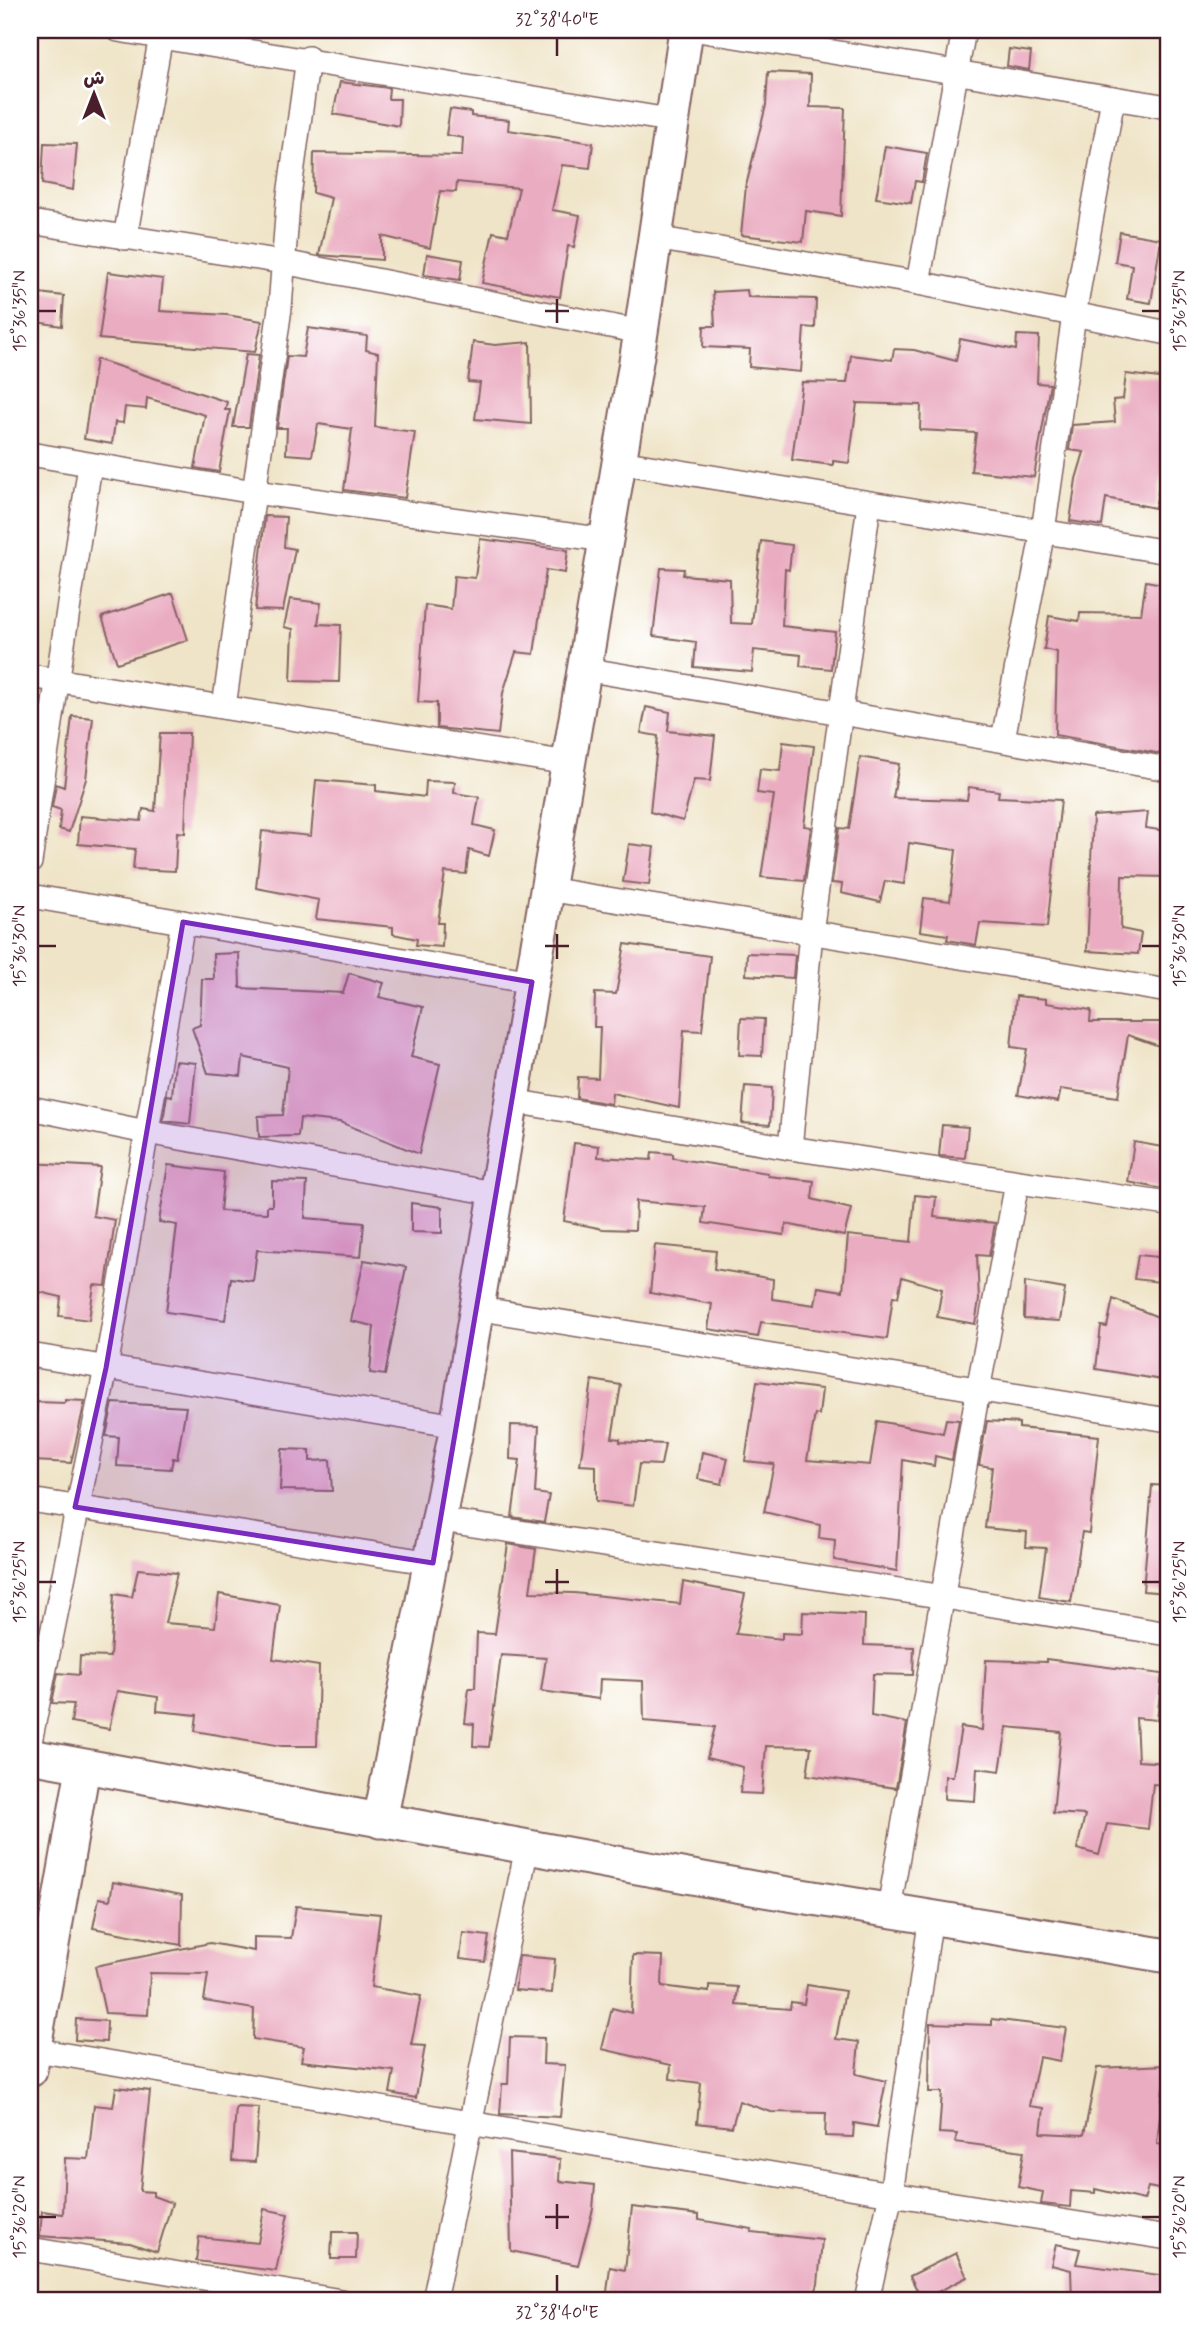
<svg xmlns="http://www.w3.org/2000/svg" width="1198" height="2331" viewBox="0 0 1198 2331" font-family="Mynerve,'Playpen Sans Arabic',sans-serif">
  <rect width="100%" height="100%" fill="#fff"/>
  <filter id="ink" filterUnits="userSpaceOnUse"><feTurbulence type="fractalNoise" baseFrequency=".0143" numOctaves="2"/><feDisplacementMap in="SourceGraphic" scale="14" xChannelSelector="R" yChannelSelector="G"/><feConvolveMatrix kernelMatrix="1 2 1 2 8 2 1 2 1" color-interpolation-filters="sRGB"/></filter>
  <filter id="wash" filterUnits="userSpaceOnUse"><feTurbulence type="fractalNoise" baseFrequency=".00686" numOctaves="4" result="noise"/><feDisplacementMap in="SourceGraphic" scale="28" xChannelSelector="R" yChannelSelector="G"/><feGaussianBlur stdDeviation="1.57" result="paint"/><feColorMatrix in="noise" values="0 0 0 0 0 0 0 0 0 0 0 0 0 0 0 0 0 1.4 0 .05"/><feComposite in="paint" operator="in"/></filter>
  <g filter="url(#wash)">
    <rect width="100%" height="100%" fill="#efe4c7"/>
    <g id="blocks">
      <g fill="#eaacc1">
        <polygon points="1009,49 1031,52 1029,70 1007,66"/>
        <polygon points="768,72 811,74 810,107 845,108 841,216 806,211 803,242 741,235 746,186 766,105"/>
        <polygon points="340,82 389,88 388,99 400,99 399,126 333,114"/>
        <polygon points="450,109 471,112 471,116 509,120 508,130 593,143 590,168 562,165 552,210 580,215 574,247 568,246 560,297 482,283 493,232 508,235 519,188 457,182 456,192 440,191 430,248 382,236 382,260 319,255 331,198 313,193 314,153 462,156 463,138 446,135"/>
        <polygon points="44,143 77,144 73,190 42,184"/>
        <polygon points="885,146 927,153 922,182 915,181 911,203 876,198"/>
        <polygon points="1120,232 1161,239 1151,303 1127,299 1132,265 1115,262"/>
        <polygon points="427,254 463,260 460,280 424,275"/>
        <polygon points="108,272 163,279 160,311 227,315 262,321 255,352 99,339"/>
        <polygon points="747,290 748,297 816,299 815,328 804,327 801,372 749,367 750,349 703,347 704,326 715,326 713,292"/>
        <polygon points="30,292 64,296 62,326 30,321"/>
        <polygon points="308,328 367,336 366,350 378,353 375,427 415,432 405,498 344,490 352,429 318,424 312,456 286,454 287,428 277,428 287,356 303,357"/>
        <polygon points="1017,335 1039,336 1037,383 1050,384 1034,477 971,471 976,433 920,430 921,405 857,403 849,463 833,461 833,465 792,460 802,382 847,383 851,355 892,360 894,349 914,350 956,361 960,339 1016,350"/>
        <polygon points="473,342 495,345 530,342 531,424 475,419 480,383 468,382"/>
        <polygon points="246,354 259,355 249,427 233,427"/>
        <polygon points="96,359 227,402 225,410 230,410 219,472 195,468 205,415 147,398 146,409 125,407 123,423 115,422 112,444 84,439"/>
        <polygon points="1126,374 1168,379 1168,444 1155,508 1106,498 1102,526 1070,521 1076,479 1084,452 1069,450 1072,425 1115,422 1113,400 1123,399"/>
        <polygon points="265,516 286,517 284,547 295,549 283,611 255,610"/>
        <polygon points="480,539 568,550 565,573 546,570 534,654 516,652 503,693 498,734 437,728 437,703 418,702 425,605 451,609 454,576 475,578"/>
        <polygon points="761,541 792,545 789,570 785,569 782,626 835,632 831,669 800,666 801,655 754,650 752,672 694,667 696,642 653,636 661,568 684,569 683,575 730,579 731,623 752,624"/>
        <polygon points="1146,581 1168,585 1168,755 1055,735 1057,652 1044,649 1049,616 1079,621 1080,613 1141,614"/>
        <polygon points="173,593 188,640 117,663 102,617"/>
        <polygon points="290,599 321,603 318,624 341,625 339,682 291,681 293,629 284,627"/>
        <polygon points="646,707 670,712 668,731 715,736 710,781 694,780 683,821 650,812 658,736 641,733"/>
        <polygon points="72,716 93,718 86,779 69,832 59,829 61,810 52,807 56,784 64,787"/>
        <polygon points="160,733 189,733 185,833 177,832 175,871 133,869 135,849 78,844 80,816 141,821 143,809 155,811"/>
        <polygon points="783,742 814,746 804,826 811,827 804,881 761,877 774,795 757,793 760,769 780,771"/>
        <polygon points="860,757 899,764 893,798 967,800 969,787 999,791 998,797 1061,800 1047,927 980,923 976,945 947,940 948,935 920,931 924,898 950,901 956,850 909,843 904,884 885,881 880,902 841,893 842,884 832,883 839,828 849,829"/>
        <polygon points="316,780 376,785 376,791 425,797 426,781 455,782 454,793 479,797 474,825 495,830 489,856 469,850 466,874 445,872 438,923 443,923 442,947 416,945 417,939 393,934 393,927 316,919 319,900 256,888 262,831 311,836"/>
        <polygon points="1148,812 1146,828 1165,831 1161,853 1168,853 1168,877 1122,876 1121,929 1141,933 1138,954 1087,951 1093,816"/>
        <polygon points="629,844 654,847 649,885 623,882"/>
        <polygon points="625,944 710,956 702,1031 684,1030 679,1108 612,1093 611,1104 577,1098 578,1077 598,1078 600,1027 594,1027 595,993 616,994"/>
        <polygon points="239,953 240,988 343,993 349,973 384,983 379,997 423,1007 411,1057 440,1064 419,1154 340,1122 300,1118 298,1136 259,1137 258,1116 283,1115 288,1067 243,1057 241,1076 208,1073 192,1028 200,1025 202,979 214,979 213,954"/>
        <polygon points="747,953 795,955 793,978 746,975"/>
        <polygon points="1016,996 1046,999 1046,1003 1091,1010 1090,1022 1168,1022 1168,1049 1128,1035 1118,1097 1061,1089 1058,1102 1018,1095 1027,1049 1011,1047"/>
        <polygon points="741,1018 764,1019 762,1056 739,1055"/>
        <polygon points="175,1061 196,1063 190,1124 163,1121 167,1095 172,1096"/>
        <polygon points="745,1086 772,1088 770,1125 742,1123"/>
        <polygon points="942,1125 968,1127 965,1158 939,1156"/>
        <polygon points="1134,1142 1168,1148 1168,1190 1128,1182"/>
        <polygon points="574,1143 599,1146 598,1157 651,1160 652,1152 673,1154 673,1158 768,1173 768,1176 814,1181 812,1199 851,1209 844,1236 786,1224 784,1235 703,1223 705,1207 636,1201 635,1230 603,1229 564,1221"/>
        <polygon points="30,1163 100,1167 93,1216 115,1220 106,1286 94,1285 89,1320 59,1316 61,1297 35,1291 36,1286 30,1286"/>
        <polygon points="168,1165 224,1172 220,1211 267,1213 267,1206 272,1206 272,1181 307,1182 305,1218 364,1223 361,1257 257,1250 253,1281 231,1278 225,1320 166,1312 177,1225 159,1222"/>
        <polygon points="915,1195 936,1197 934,1217 995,1223 989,1256 977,1255 979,1300 975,1324 937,1317 942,1289 902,1277 898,1297 893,1296 887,1339 761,1322 758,1337 708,1329 712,1304 650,1293 655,1245 716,1251 714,1269 773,1279 772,1299 815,1305 818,1287 843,1291 848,1235 911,1242"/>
        <polygon points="411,1203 442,1207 442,1233 411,1232"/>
        <polygon points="1138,1255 1168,1258 1168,1283 1134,1279"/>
        <polygon points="364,1260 406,1267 385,1375 370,1373 374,1326 351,1321"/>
        <polygon points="1025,1282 1065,1289 1060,1321 1024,1319"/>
        <polygon points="1113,1299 1168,1321 1168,1381 1096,1369 1101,1326 1107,1327"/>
        <polygon points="592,1380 621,1385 612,1438 620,1439 620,1442 665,1444 661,1465 639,1464 633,1506 596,1501 596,1466 580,1465"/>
        <polygon points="757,1381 822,1389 819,1415 815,1414 807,1460 870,1465 877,1421 943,1433 946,1419 959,1420 952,1460 935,1456 934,1466 903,1460 897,1571 834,1560 835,1540 819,1538 820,1525 764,1512 774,1464 745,1461"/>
        <polygon points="65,1400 85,1401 71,1463 34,1461 37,1402 65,1403"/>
        <polygon points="113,1403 186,1407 177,1459 173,1458 171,1469 117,1466 119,1437 106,1436"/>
        <polygon points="987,1421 1019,1423 1019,1428 1099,1436 1089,1533 1082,1532 1071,1602 1039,1597 1046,1548 1026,1547 1027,1532 985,1528 992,1467 979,1465"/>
        <polygon points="511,1425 539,1426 535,1493 549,1495 544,1522 512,1517 520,1460 510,1459"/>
        <polygon points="282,1449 310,1450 310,1461 330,1460 332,1491 280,1490"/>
        <polygon points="702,1452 728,1458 722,1484 698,1479"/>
        <polygon points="1152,1485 1168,1486 1168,1593 1143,1591"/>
        <polygon points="508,1544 536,1549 530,1592 574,1593 680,1604 683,1582 745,1594 736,1634 782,1639 782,1633 802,1634 803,1612 865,1615 864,1645 914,1647 913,1675 873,1674 871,1716 907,1723 896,1788 807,1775 811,1747 766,1746 762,1794 740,1793 743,1767 707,1758 715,1727 644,1721 643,1681 600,1679 599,1699 541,1691 546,1658 501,1655 489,1747 473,1746 474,1724 465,1723 469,1688 475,1688 477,1633 495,1634"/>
        <polygon points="138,1569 177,1573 165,1623 215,1627 219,1594 280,1605 273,1659 319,1666 317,1746 282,1746 195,1731 197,1715 157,1711 158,1697 117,1691 109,1729 71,1722 74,1704 52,1703 58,1673 79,1675 80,1656 110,1657 114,1594 132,1597"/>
        <polygon points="1046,1659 1162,1674 1157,1720 1136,1718 1138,1761 1168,1763 1168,1785 1153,1784 1148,1829 1107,1824 1099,1855 1077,1849 1085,1815 1053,1813 1061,1732 1007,1727 1000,1771 977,1768 975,1801 944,1799 945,1776 953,1776 961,1727 982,1730 986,1660 1046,1662"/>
        <polygon points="113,1882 182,1895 181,1945 93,1928 99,1898 110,1900"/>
        <polygon points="296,1906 380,1914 371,1987 421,1996 411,2045 425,2046 416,2098 390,2093 394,2071 301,2061 304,2047 253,2039 254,2009 204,2001 208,1974 150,1973 148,2015 105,2013 95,1966 210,1943 254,1951 254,1937 291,1938"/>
        <polygon points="463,1933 489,1936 485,1962 460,1959"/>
        <polygon points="633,1955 663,1956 662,1986 709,1992 709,1985 738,1987 736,2005 790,2009 791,2002 804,2004 807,1985 845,1991 836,2039 859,2042 856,2074 886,2081 877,2127 854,2123 853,2137 825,2136 826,2113 771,2112 739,2101 732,2127 697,2123 701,2083 670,2079 671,2065 602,2049 612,2008 631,2013"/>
        <polygon points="519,1956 555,1959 552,1993 515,1990"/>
        <polygon points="76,2019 107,2021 106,2042 75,2040"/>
        <polygon points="992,2019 1066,2028 1060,2061 1039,2057 1029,2106 1044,2108 1041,2133 1084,2135 1097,2068 1167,2065 1168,2087 1163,2087 1157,2144 1168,2146 1168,2191 1148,2187 1144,2200 1095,2189 1095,2193 1071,2191 1070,2207 1041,2204 1043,2192 1018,2187 1024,2151 955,2142 957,2134 939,2133 942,2092 929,2092 930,2023 992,2025"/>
        <polygon points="510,2037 544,2038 543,2064 565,2065 560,2117 500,2114 502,2084 508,2084"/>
        <polygon points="116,2087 150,2091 140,2191 153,2192 153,2196 172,2203 157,2252 130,2243 40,2236 42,2211 63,2214 65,2158 88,2159 94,2105 113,2107"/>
        <polygon points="236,2107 259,2108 255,2162 232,2161"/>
        <polygon points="509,2153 560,2159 559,2181 595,2185 593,2209 578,2265 511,2251"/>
        <polygon points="632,2207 699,2215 699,2220 752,2229 751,2232 822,2240 818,2284 812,2301 606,2301 610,2267 625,2270"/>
        <polygon points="264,2209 288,2214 276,2271 196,2261 199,2237 258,2243"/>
        <polygon points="332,2232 357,2232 356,2259 331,2259"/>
        <polygon points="1056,2244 1080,2249 1076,2264 1167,2276 1163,2301 1072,2301 1071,2270 1051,2265"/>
        <polygon points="956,2253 967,2277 922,2300 910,2276"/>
      </g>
    </g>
  </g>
  <g filter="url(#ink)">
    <use href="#blocks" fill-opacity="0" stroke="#846462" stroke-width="2"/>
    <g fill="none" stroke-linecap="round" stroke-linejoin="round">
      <defs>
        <g id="street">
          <polyline points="118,30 675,121"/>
          <polyline points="698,30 1168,107"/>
          <polyline points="30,222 283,262 641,332"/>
          <polyline points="125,238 162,30"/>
          <polyline points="655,238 918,283 1168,333"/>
          <polyline points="918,283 964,30"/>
          <polyline points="30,454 254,492 606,540"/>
          <polyline points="620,462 1168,552"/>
          <polyline points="584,669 1168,769"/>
          <polyline points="30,676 568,763"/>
          <polyline points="224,707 280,308 288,203 308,58"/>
          <polyline points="1003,739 1043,531 1074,315 1113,98"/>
          <polyline points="30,862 90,465"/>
          <polyline points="547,889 1168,991"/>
          <polyline points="30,896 532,982"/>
          <polyline points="512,1101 790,1148 1168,1204"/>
          <polyline points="30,1108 146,1132 494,1193"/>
          <polyline points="790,1148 811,933 869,504"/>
          <polyline points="475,1308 1168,1420"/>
          <polyline points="30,1355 457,1426"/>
          <polyline points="30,1500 433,1563"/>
          <polyline points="441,1520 945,1597 1168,1634"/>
          <polyline points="30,1742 106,1368 183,922"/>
          <polyline points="889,1909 978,1390 1017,1183"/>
          <polyline points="30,2049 891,2194 1168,2238"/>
          <polyline points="30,2249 341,2301"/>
          <polyline points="434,2301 527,1847"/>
          <polyline points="867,2301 891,2194 931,1916"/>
        </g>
        <g id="secondary">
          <polyline points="30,1756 758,1889 1168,1956"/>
          <polyline points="380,1821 457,1426 641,332 686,30"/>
          <polyline points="30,2070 83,1768"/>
        </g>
      </defs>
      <use href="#street" stroke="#846462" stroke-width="26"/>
      <use href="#secondary" stroke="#846462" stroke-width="37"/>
      <use href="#street" stroke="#fff" stroke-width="23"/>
      <use href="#secondary" stroke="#fff" stroke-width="33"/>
    </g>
  </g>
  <path fill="#7b2cbf" fill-opacity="0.2" stroke="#7b2cbf" stroke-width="5" stroke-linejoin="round" d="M 183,922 L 532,982 L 433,1563 L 75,1507 L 106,1368 Z"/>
  <path fill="none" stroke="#4a1f2b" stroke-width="2.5" d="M 557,38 L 557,56M 557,299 L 557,323M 38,311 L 56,311M 545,311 L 569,311M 1142,311 L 1160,311M 557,934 L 557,959M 38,946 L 56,946M 545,946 L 569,946M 1142,946 L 1160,946M 557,1569 L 557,1594M 38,1582 L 56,1582M 545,1582 L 569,1582M 1142,1582 L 1160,1582M 557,2204 L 557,2229M 38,2217 L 56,2217M 545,2217 L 569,2217M 1142,2217 L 1160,2217M 557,2275 L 557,2292"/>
  <rect width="1198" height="2331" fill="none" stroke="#fff" stroke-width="77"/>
  <g transform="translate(94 94)" stroke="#ffffff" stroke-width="5" paint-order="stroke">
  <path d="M0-5L12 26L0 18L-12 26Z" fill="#4a1f2b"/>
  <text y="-10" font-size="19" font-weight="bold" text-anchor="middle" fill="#4a1f2b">ش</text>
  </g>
  <rect x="38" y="38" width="1122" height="2254" fill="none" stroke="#4a1f2b" stroke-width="2.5"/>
  <g font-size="18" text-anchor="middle" fill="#4a1f2b">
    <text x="557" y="25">32°38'40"E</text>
    <text transform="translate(19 311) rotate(-90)" y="6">15°36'35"N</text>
    <text transform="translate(1179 311) rotate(-90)" y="6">15°36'35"N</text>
    <text transform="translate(19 946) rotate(-90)" y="6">15°36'30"N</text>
    <text transform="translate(1179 946) rotate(-90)" y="6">15°36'30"N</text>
    <text transform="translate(19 1582) rotate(-90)" y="6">15°36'25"N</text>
    <text transform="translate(1179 1582) rotate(-90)" y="6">15°36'25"N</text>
    <text transform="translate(19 2217) rotate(-90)" y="6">15°36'20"N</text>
    <text transform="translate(1179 2217) rotate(-90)" y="6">15°36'20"N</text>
    <text x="557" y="2318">32°38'40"E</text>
  </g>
</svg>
